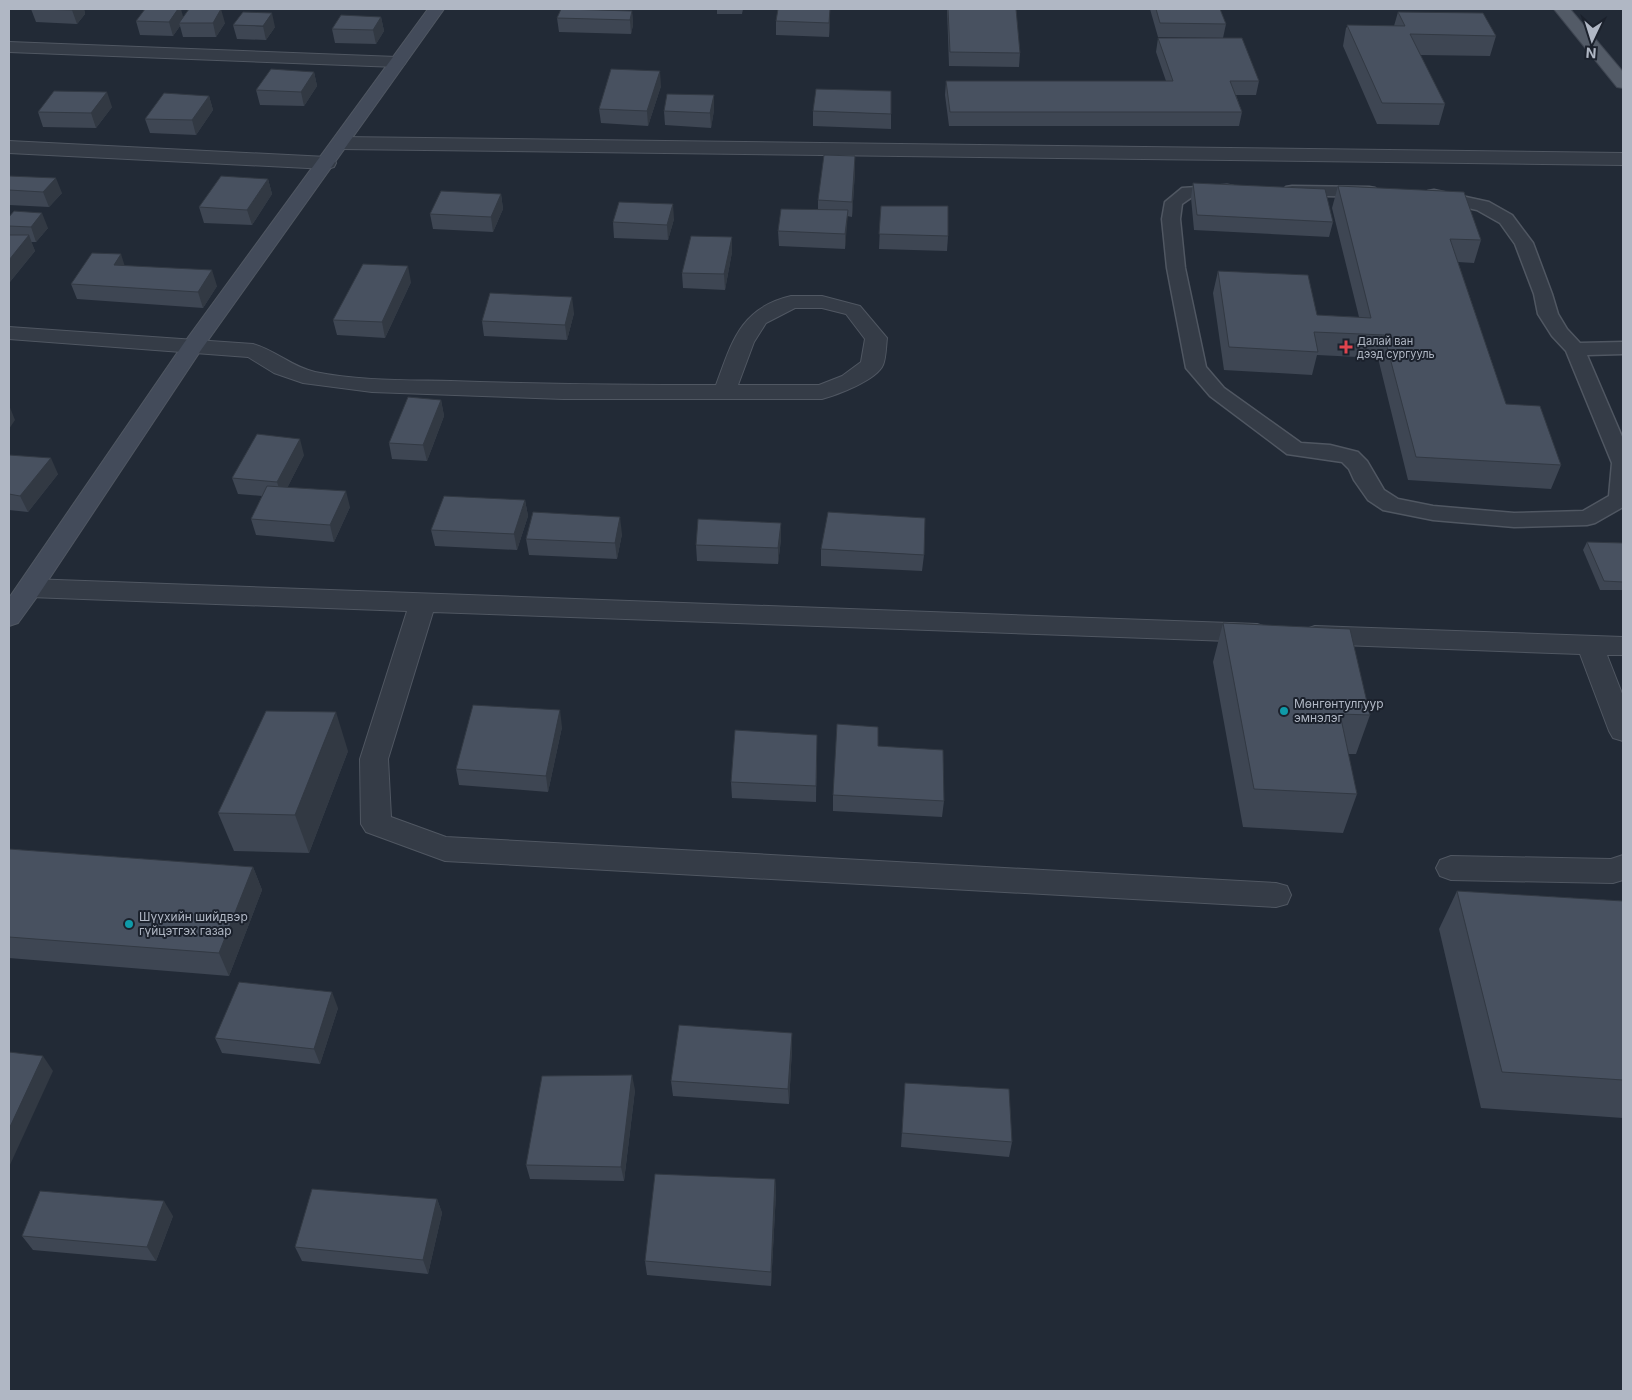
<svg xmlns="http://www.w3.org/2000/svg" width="1632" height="1400" viewBox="0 0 1632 1400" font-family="Inter,sans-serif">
  <rect width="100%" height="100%" fill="#222a36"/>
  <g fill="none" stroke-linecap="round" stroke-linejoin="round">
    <defs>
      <g id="lane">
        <polygon points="1227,185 1233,186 1236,190 1233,194 1192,197 1182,204 1180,219 1185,268 1206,367 1224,388 1301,443 1330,445 1358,452 1367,461 1384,490 1398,499 1433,506 1514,513 1583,511 1609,496 1612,463 1566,351 1552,336 1538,314 1534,294 1515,244 1500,223 1477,210 1428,199 1425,195 1428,191 1434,190 1489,202 1512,215 1533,243 1552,294 1558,314 1567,329 1580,343 1623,342 1623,354 1587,355 1623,439 1623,507 1595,523 1587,525 1514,527 1433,520 1383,510 1368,500 1354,480 1349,469 1342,462 1287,454 1210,396 1186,368 1167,268 1162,219 1165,202 1182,188"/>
        <polygon points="1292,186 1369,187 1375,188 1378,192 1375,196 1369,197 1286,195 1283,191 1286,187"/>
      </g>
      <g id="street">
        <polygon points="9,42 397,57 403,58 406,62 403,66 397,67 9,52"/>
        <polygon points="341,137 1623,153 1623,165 341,149 334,147 332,143 334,139"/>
        <polygon points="9,141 327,157 334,159 336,163 334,167 327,169 9,153"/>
        <path d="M 791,296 L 822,296 L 860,306 L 887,338 C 886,346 886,358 883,365 C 877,380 837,395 822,399 L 563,399 L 372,392 L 303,383 L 274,373 L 248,357 L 9,339 L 9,327 L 253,344 C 275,350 292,367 315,372 C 359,381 406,380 451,381 C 539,384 627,385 716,385 C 732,342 740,308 791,296 ZM 795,308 L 822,308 L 846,314 L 865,339 L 861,362 L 842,376 L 819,385 L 738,385 L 754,342 L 766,323 Z"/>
        <polygon points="30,579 1257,624 1266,627 1270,633 1266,639 1257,642 433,612 388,759 391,817 446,837 1276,883 1287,886 1291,895 1287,904 1276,907 445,861 366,832 361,824 360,759 407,611 30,597 21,594 17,588 21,582"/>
        <polygon points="1315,626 1623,637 1623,655 1607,655 1623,696 1623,741 1613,738 1609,731 1580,654 1315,644 1306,641 1302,635 1306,629"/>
        <polygon points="1623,855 1623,880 1613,883 1451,880 1440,876 1436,868 1440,860 1451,856 1611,859"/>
      </g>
      <polygon id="secondary" points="428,9 444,9 201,350 39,594 18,623 9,626 9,598 184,343"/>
      <polygon id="primary" points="1554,9 1570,9 1623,72 1623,88 1617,87"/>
    </defs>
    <use href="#lane" stroke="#505762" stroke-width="3"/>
    <use href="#street" stroke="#505762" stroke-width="2"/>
    <use href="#secondary" stroke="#505762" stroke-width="2"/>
    <use href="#primary" stroke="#3e4551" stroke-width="2"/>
    <use href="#lane" fill="#353c47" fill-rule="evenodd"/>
    <use href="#street" fill="#353c47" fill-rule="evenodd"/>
    <use href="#secondary" fill="#434b5a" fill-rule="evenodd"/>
    <use href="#primary" fill="#535b67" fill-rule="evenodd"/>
  </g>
  <g fill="#3e4653">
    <polygon points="31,9 84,9 85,14 77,24 36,22"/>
    <polygon points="717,9 743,9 742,14 717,14"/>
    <polygon points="947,9 1016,9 1020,53 1019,67 949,66"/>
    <polygon points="1150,9 1220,9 1226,24 1223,38 1158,37"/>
    <polygon points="632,11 633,25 631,34 559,32 557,18"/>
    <polygon points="1398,12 1496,36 1490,56 1420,55 1445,104 1439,125 1377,124 1343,46 1346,28 1347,27 1347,25 1394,26"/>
    <polygon points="183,16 225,23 216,37 183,37 180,26 173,36 140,35 136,21"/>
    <polygon points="381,17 384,31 376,44 335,43 332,29"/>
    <polygon points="776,21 830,21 829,37 776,35"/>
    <polygon points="233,25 275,27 266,40 237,39"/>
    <polygon points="1158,38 1259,81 1256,95 1236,95 1242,112 1239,126 949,126 945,95 946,81 1166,81 1156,52"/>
    <polygon points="314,72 317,86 304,106 260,105 256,90"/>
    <polygon points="661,86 648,126 601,123 599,109"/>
    <polygon points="209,96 213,110 196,135 150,133 145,119"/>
    <polygon points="112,107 96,128 43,127 38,112"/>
    <polygon points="714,110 711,128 665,125 664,111"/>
    <polygon points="813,111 891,114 891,129 813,126"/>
    <polygon points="855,171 852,217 847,216 845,249 779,246 778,231 818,210 818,200"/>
    <polygon points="9,176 62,193 49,207 9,205"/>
    <polygon points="268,179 272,194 252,225 204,223 199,207"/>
    <polygon points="1193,183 1333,222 1329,237 1194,230 1191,198"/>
    <polygon points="1338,186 1481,240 1474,263 1458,262 1506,404 1561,465 1551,489 1408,480 1378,358 1317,355 1312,375 1224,370 1213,293 1218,271 1317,315 1359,317 1332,208"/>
    <polygon points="501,194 503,209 493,232 433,229 430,214"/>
    <polygon points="881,206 948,236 947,251 879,249"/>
    <polygon points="9,217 48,228 36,242 31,242 35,251 9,283"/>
    <polygon points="674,219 668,240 614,238 613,222"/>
    <polygon points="732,252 725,290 683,288 682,273"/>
    <polygon points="125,266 217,286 203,308 77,299 71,284"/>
    <polygon points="411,282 385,338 337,335 333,320"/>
    <polygon points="574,313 567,340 484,336 482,321"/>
    <polygon points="441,400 444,416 427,461 392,459 389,443"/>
    <polygon points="9,455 58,474 28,512 9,510"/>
    <polygon points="304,455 287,488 350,507 334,542 256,535 251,519 262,496 238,494 232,478"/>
    <polygon points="525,500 528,516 517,550 435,546 431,530"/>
    <polygon points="781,523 781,539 778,564 697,561 696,545"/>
    <polygon points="622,534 617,559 529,555 526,539"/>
    <polygon points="1587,542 1623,543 1623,590 1600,590 1583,550"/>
    <polygon points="821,549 924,555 922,571 821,566"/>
    <polygon points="1223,623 1370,715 1356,754 1348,754 1357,794 1343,833 1243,827 1213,662"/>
    <polygon points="562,727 548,792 459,785 456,769"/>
    <polygon points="817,735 816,802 732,798 731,782"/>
    <polygon points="878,746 944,801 942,817 833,811 833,795"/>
    <polygon points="348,751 309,853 234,851 218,813"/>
    <polygon points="9,849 253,867 262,890 229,976 9,958"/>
    <polygon points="1457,891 1623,901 1623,1118 1481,1108 1439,929"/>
    <polygon points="338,1008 320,1064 222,1053 215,1038"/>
    <polygon points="792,1048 789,1104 673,1096 671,1081"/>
    <polygon points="905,1083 1012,1142 1009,1157 901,1147"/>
    <polygon points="635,1090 624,1181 530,1179 526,1165"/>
    <polygon points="775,1179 776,1193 771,1286 647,1275 645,1261"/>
    <polygon points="437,1199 442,1213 428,1274 302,1261 295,1247"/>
    <polygon points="173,1216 156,1261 33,1250 22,1236"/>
  </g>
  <g fill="#323943">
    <polygon points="74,9 84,9 85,14 77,24 72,10"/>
    <polygon points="178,9 181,9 184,20 179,23 180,26 173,36 169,22"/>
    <polygon points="221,9 225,23 216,37 213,23"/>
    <polygon points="830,9 830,21 829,37 829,23"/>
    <polygon points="632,11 633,25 631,34 630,20"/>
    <polygon points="272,13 275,27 266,40 263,26"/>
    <polygon points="381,17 384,31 376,44 373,30"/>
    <polygon points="660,71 661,86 648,126 647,111"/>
    <polygon points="314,72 317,86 304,106 301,92"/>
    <polygon points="107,92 112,107 96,128 91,113"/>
    <polygon points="714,95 714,110 711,128 710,113"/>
    <polygon points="209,96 213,110 196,135 192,120"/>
    <polygon points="855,156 855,171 852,217 852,202"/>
    <polygon points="56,178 62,193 49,207 43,192"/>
    <polygon points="268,179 272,194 252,225 247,210"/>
    <polygon points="501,194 503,209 493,232 491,217"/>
    <polygon points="673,204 674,219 668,240 667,225"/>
    <polygon points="848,210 847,226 845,249 845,234"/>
    <polygon points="42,213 48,228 36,242 31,227"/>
    <polygon points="29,235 35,251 9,283 9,260"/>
    <polygon points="732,237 732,252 725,290 724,274"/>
    <polygon points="121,254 126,270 114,265"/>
    <polygon points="408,266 411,282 385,338 382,322"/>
    <polygon points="212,270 217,286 203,308 198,292"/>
    <polygon points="572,297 574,313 567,340 565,325"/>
    <polygon points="441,400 444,416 427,461 423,445"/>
    <polygon points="9,405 15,420 9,429"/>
    <polygon points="300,439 304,455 282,498 277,482"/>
    <polygon points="51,458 58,474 28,512 20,496"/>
    <polygon points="346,491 350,507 334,542 330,525"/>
    <polygon points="525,500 528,516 517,550 514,534"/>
    <polygon points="620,517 622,534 617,559 615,543"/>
    <polygon points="781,523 781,539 778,564 778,548"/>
    <polygon points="560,710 562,727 548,792 546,776"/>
    <polygon points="336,712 348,751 309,853 295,815"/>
    <polygon points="253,867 262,890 229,976 219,953"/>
    <polygon points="332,992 338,1008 320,1064 314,1049"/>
    <polygon points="792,1033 792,1048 789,1104 788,1089"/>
    <polygon points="43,1056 53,1071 9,1167 9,1129"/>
    <polygon points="632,1075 635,1090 624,1181 621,1167"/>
    <polygon points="775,1179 776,1193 771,1286 771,1272"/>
    <polygon points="437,1199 442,1213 428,1274 423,1260"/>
    <polygon points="164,1201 173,1216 156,1261 147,1247"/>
  </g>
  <g fill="#485160" stroke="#323943">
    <polygon points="38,9 74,9 72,10"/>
    <polygon points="145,9 178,9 169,22 136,21"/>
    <polygon points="189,9 221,9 213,23 179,23"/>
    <polygon points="561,9 564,9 632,11 630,20 557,18"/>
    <polygon points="778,9 830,9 829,23 776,21"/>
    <polygon points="948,9 1016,9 1020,53 950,52"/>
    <polygon points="1156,9 1220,9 1226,24 1160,23"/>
    <polygon points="243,12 272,13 263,26 233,25"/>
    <polygon points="1398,12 1483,13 1496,36 1410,34 1445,104 1382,103 1347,25 1405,26"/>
    <polygon points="341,15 381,17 373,30 332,29"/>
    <polygon points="1158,38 1242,38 1259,81 1230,81 1242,112 950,112 946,81 1173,81"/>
    <polygon points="271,69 314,72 301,92 256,90"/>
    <polygon points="611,69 660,71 647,111 599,109"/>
    <polygon points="816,89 891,91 891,114 813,111"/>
    <polygon points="54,91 107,92 91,113 38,112"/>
    <polygon points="164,93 209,96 192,120 145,119"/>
    <polygon points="667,94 714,95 710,113 664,111"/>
    <polygon points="824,155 855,156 852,202 818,200"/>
    <polygon points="9,176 56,178 43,192 9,190"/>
    <polygon points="221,176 268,179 247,210 199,207"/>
    <polygon points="1193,183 1325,189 1333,222 1197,215"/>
    <polygon points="1338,186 1464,192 1481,240 1450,239 1506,404 1540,406 1561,465 1416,457 1384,335 1314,332 1318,352 1229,347 1218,271 1308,275 1317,315 1371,318"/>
    <polygon points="441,191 501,194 491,217 430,214"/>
    <polygon points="619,202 673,204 667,225 613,222"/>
    <polygon points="881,206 948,206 948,236 879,234"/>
    <polygon points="781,209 848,210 845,234 778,231"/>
    <polygon points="14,211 42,213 31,227 9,226 9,217"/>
    <polygon points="9,235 29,235 9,260"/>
    <polygon points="691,236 732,237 724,274 682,273"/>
    <polygon points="92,253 121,254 114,265 212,270 198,292 71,284"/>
    <polygon points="363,264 408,266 382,322 333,320"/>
    <polygon points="490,293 572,297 565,325 482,321"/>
    <polygon points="408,397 441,400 423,445 389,443"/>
    <polygon points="257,434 300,439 277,482 232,478"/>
    <polygon points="9,455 51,458 20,496 9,494"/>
    <polygon points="267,486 346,491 330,525 251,519"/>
    <polygon points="444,496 525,500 514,534 431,530"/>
    <polygon points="533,512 620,517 615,543 526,539"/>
    <polygon points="828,512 925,518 924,555 821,549"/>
    <polygon points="698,519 781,523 778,548 696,545"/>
    <polygon points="1587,542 1623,543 1623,582 1604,581"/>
    <polygon points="1223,623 1350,629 1370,715 1340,714 1357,794 1254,789"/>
    <polygon points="473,705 560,710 546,776 456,769"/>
    <polygon points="266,711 336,712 295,815 218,813"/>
    <polygon points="837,724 878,727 878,746 943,750 944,801 833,795"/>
    <polygon points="735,730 817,735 816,786 731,782"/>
    <polygon points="9,849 253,867 219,953 9,937"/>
    <polygon points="1457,891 1623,901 1623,1080 1502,1072"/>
    <polygon points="239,982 332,992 314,1049 215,1038"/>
    <polygon points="679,1025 792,1033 788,1089 671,1081"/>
    <polygon points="9,1052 43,1056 9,1129"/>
    <polygon points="632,1075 621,1167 526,1165 542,1076"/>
    <polygon points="905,1083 1009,1089 1012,1142 902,1133"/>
    <polygon points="655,1174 775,1179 771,1272 645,1261"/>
    <polygon points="312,1189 437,1199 423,1260 295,1247"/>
    <polygon points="40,1191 164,1201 147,1247 22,1236"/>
  </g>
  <path fill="#e0444e" stroke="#1b212c" stroke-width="2" d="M1343.5 339.5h5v5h5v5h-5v5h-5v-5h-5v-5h5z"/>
  <g fill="#0f9aa8" stroke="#1b212c" stroke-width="2">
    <circle cx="1284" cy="711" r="5"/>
    <circle cx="129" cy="924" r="5"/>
  </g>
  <g text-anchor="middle" stroke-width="4" stroke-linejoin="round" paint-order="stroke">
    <g font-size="11" fill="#b0b7c4" stroke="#1b212c" text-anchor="start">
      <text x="1357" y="345">Далай ван<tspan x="1357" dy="13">дээд сургууль</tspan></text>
    </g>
    <g font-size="12" fill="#b0b7c4" stroke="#1b212c" text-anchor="start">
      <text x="1294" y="708">Мөнгөнтулгуур<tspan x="1294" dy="14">эмнэлэг</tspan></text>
      <text x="139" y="921">Шүүхийн шийдвэр<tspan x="139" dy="14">гүйцэтгэх газар</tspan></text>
    </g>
  </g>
  <rect width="1632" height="1400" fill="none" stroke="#b0b7c4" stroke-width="20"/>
  <g transform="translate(1592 40) rotate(184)" stroke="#1b212c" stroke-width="4" paint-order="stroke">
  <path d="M0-4L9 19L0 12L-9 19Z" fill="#b0b7c4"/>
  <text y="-8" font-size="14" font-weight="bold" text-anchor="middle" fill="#b0b7c4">N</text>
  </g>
</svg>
